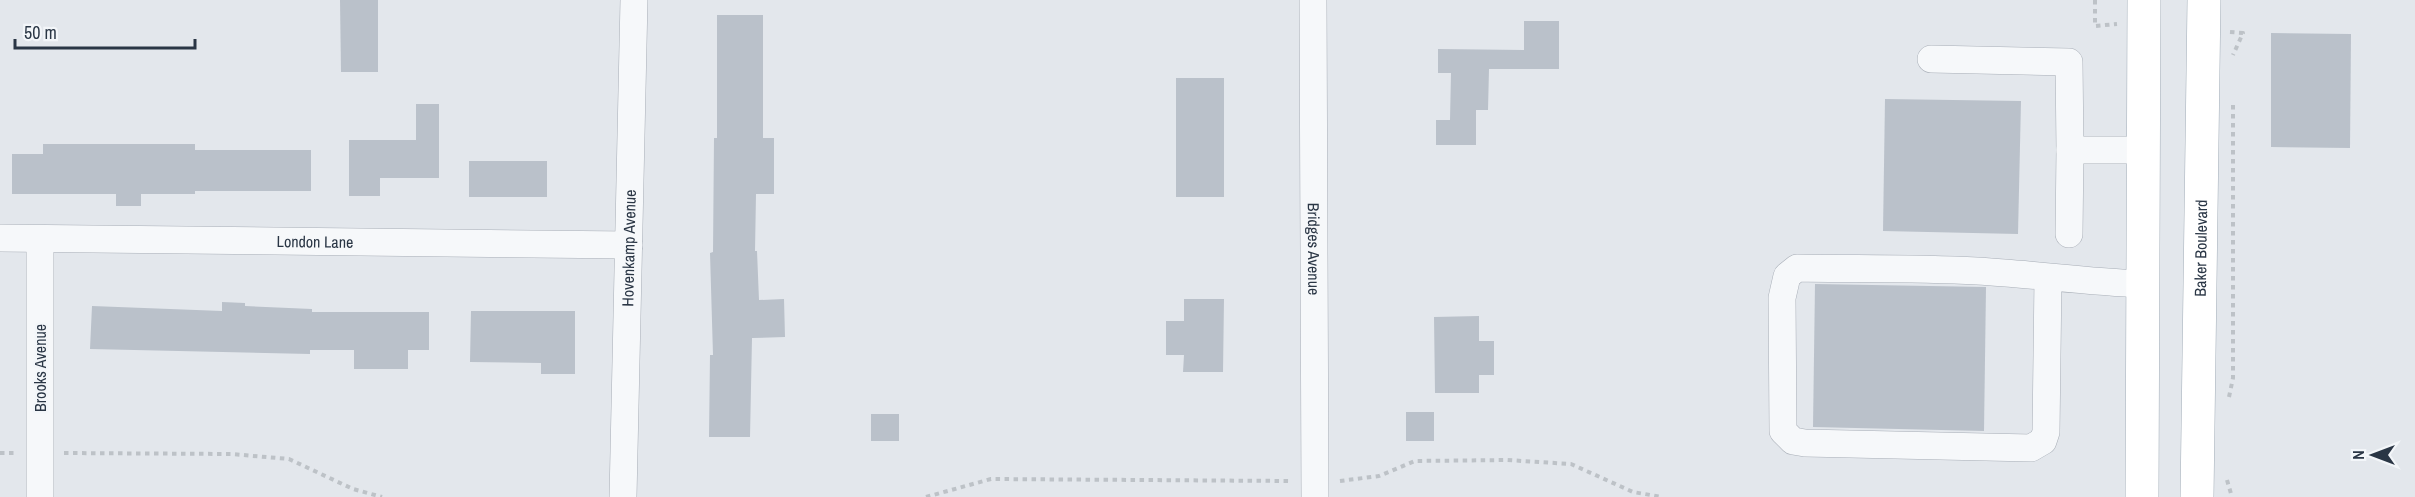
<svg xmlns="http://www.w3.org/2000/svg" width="2415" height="497" viewBox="0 0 2415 497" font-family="'Archivo Narrow',sans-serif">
  <rect width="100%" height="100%" fill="#e3e7ec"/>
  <g fill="#bac1ca">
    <polygon points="340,0 378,0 378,72 341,72"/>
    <polygon points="717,15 763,15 763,138 774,138 774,194 756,194 755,251 757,251 759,300 784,299 785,337 752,338 750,437 709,437 710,355 713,355 710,253 713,252 714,138 717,138"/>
    <polygon points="1524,21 1559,21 1559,69 1489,69 1488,110 1476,110 1476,145 1436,145 1436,120 1450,120 1451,73 1438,73 1438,49 1524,50"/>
    <polygon points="2271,33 2351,34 2350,148 2271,147"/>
    <rect x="1176" y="78" width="48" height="119"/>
    <polygon points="1885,99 2021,101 2018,234 1883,231"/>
    <polygon points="416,104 439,104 439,178 380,178 380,196 349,196 349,140 416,140"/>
    <polygon points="43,144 195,144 195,150 311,150 311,191 195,191 195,194 141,194 141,206 116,206 116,194 12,194 12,154 43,154"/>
    <rect x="469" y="161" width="78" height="36"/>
    <polygon points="1815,284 1986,287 1984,431 1813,427"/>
    <polygon points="1184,299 1224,299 1223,372 1183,372 1184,355 1166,355 1166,321 1184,321"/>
    <polygon points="222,302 245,303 245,306 312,309 312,312 429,312 429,350 408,350 408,369 354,369 354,350 310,350 310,354 90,349 92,306 222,311"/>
    <polygon points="471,311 575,311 575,374 541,374 541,363 470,362"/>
    <polygon points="1479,316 1479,341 1494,341 1494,375 1479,375 1479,393 1435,393 1434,317"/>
    <rect x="1406" y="412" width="28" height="29"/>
    <rect x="871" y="414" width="28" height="27"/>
  </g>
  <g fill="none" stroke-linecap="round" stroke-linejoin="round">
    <defs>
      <g id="minor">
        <path id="s1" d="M 1313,0 L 1315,497"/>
        <polyline points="1931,59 2069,62 2070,150 2144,150"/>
        <polyline points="2069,234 2070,150"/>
        <path id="s2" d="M 0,238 L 629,245"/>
        <path d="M 2048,278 L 2046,432 L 2043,441 L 2031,448 L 1805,443 L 1793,441 L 1783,431 L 1782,298 L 1787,276 L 1797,268 C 1857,269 1917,268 1977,271 C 2032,274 2087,282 2142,284"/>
        <polyline points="40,497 40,239"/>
        <path id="s3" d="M 623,497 L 634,0"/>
      </g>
      <g id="major">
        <polyline points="2142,497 2144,0"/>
        <path id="s4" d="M 2197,497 L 2204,0"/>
      </g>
    </defs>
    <use href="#minor" stroke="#a8aeb7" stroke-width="28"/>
    <use href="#major" stroke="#a2adb8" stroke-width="34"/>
    <g stroke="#bdc2c7" stroke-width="4" stroke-dasharray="4.5 4.5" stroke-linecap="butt">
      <polyline points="2095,0 2095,26 2117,24"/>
      <polyline points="2230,32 2243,33 2233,55"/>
      <polyline points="2229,397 2233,378 2233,105"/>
      <polyline points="0,453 15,453"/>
      <polyline points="64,453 231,454 289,459 353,489 382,497"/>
      <polyline points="2227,480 2232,497"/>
      <polyline points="1340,481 1379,476 1415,461 1507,460 1571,464 1633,492 1662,497"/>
      <polyline points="926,497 991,479 1290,481"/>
    </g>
    <use href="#minor" stroke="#f6f8fa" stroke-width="27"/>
    <use href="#major" stroke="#fff" stroke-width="33"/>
  </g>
  <g text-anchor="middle" stroke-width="5" stroke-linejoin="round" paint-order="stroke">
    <g font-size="16" fill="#2a3645" stroke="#f3f6f9">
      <text dy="6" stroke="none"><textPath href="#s2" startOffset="315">London Lane</textPath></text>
      <text dy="6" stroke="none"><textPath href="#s3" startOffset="249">Hovenkamp Avenue</textPath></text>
      <text dy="6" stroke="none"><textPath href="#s1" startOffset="249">Bridges Avenue</textPath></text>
      <text dy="6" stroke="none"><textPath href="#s4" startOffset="249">Baker Boulevard</textPath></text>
      <text transform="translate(40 368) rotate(-90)" y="6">Brooks Avenue</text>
    </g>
  </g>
  <g transform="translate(2373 455) rotate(270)" stroke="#f3f6f9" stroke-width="4.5" paint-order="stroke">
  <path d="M0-4.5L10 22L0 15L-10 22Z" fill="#2a3645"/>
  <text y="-9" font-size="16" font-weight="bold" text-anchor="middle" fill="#2a3645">N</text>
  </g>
  <path d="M15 39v9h180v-9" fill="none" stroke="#2a3645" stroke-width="3"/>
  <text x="24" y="39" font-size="18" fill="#2a3645" stroke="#f3f6f9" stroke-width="4.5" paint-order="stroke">50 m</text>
</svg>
